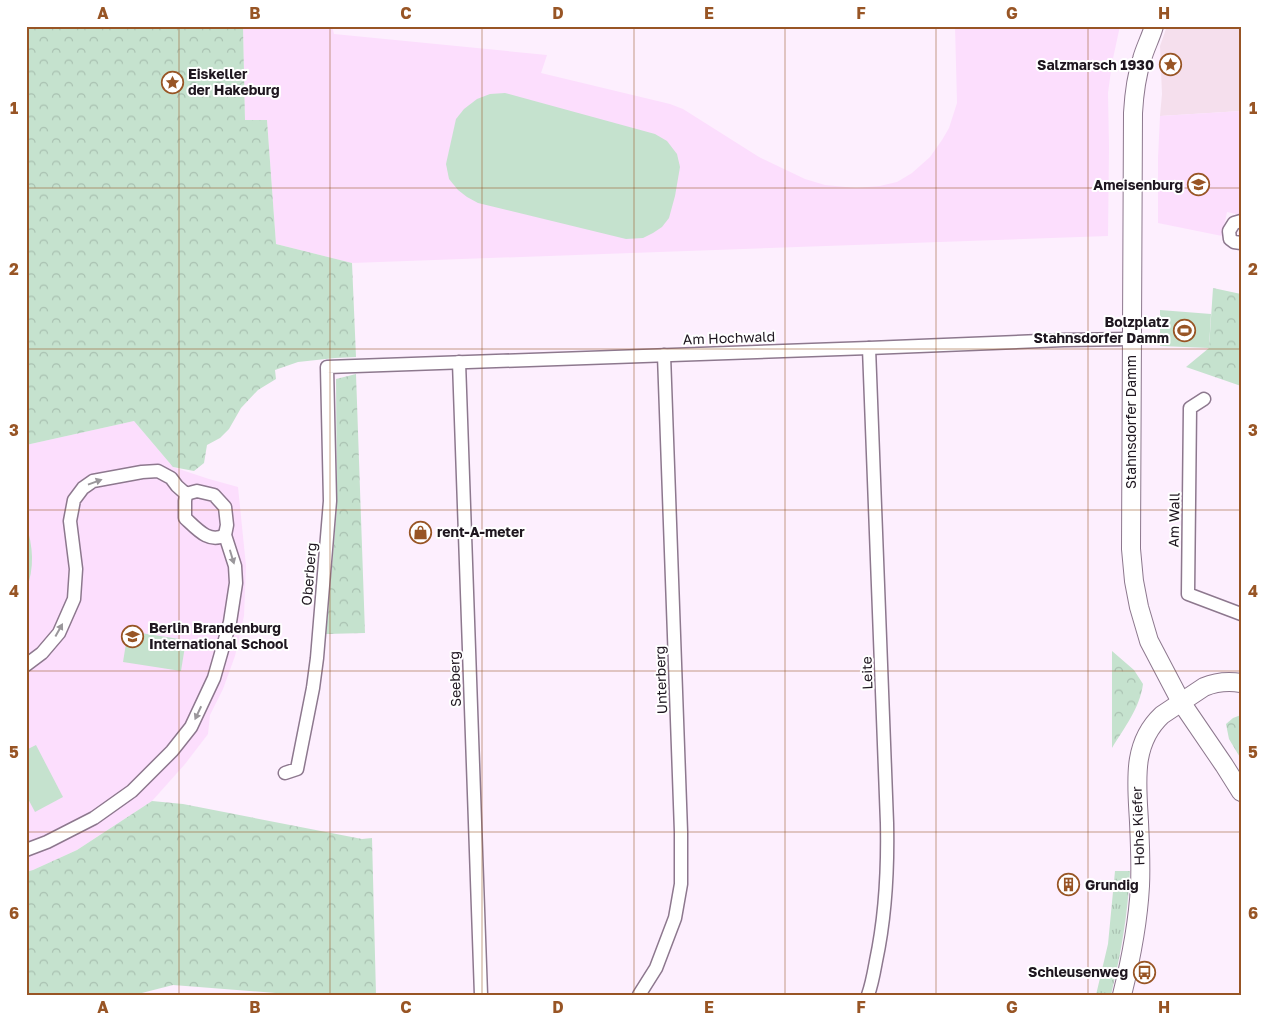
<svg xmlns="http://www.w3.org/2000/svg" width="1267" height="1021" viewBox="0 0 1267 1021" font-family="'Golos Text',sans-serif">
  <defs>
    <pattern id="grass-tufts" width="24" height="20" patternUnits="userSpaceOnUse" patternTransform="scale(1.25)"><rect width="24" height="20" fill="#c5e2ce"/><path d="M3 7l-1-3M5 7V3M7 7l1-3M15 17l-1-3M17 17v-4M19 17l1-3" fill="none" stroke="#a9c1b1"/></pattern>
    <pattern id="forest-crowns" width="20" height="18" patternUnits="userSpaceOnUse" patternTransform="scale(1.25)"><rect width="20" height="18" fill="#c5e2ce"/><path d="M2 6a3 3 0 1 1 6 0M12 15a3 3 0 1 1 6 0" fill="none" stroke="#a9c1b1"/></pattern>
  </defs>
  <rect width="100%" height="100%" fill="#fdeffe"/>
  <polygon fill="#f5dfed" points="1167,26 1241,26 1241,111 1160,116 1162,94 1160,46"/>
  <g fill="#fcdefd">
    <polygon points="243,26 332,26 334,34 547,55 541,73 670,104 683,109 759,157 805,179 825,185 856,188 880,186 897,182 912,173 930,157 942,140 949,128 957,103 955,26 1120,26 1112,63 1108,93 1109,147 1108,236 352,263 276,244 267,120 245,120"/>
    <polygon points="1241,111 1241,215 1227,212 1222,236 1158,223 1158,158 1160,116"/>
    <polygon points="134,421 173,467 209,479 238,487 246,566 244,616 235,656 223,689 210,715 208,734 185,764 152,801 77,850 33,870 26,872 26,445"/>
  </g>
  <path fill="url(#grass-tufts)" d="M 1115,871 L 1130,871 C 1128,913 1121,954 1111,995 L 1096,995 L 1108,944 Z"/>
  <g fill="url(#forest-crowns)">
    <polygon points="26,26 243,26 245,120 267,120 276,244 352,263 356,357 335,358 298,362 275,370 276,379 258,390 241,408 229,429 220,438 207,445 204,463 194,471 173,467 134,421 26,445"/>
    <polygon points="1213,288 1241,294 1241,386 1186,367 1209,348"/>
    <polygon points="356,374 365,633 326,634 337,508 336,379"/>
    <path d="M 1112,651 L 1134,670 L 1143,684 C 1140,708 1124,728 1112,748 Z"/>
    <polygon points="1241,715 1241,759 1229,739 1226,724 1233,718"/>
    <polygon points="152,801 183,804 362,839 372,838 376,995 301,995 173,985 134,995 26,995 26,872 33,870 77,850"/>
  </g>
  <g fill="#c5e2ce">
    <polygon points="505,93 655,134 667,141 677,154 680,167 675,196 669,218 662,227 653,233 643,238 626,239 478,203 467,197 458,190 449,179 446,164 456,119 464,109 477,99 490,94"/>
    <polygon points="1160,310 1211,314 1209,348 1160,346"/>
    <path d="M 26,524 C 33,546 35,568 26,590 Z"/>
    <polygon points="128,631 186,640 181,671 123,662"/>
    <polygon points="36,745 63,797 35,812 26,795 26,750"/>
  </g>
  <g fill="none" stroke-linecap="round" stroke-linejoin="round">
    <defs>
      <g id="street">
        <polyline points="1241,221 1234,223 1229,231 1230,239 1234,242 1241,243"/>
        <polyline points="459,362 481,995"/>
        <polyline points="1204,399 1190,408 1188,594 1241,614"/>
        <path d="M 186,494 L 185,501 L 185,518 C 197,529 209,544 225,535"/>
        <polyline points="26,665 42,653 59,633 74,599 76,569 70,521 74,500 83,488 93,481 142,472 158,471 171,478 177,486 186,494 197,491 214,495 225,507 227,525 225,535 235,566 236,583 230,622 214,678 191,727 172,751 132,791 94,818 47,842 26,850"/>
        <polyline points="285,773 297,769 313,688 317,658 330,501 327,367 869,348 1064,340 1131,339"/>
        <polyline points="639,995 656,968 675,918 681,884 681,832 664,355"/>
        <path d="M 868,995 C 872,984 874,972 876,961 C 886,914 888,870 887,823 L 869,348"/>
      </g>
      <g id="secondary">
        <path d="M 1154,26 C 1151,37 1145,48 1142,59 C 1136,77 1134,95 1133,113 L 1131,549 L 1134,581 L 1139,607 L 1149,641 L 1181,702 L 1224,765 L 1241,792"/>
        <path d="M 1122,995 C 1131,959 1138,923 1140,886 C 1141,865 1140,843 1139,822 C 1137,783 1131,744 1162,715 L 1204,687 C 1216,682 1228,681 1241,683"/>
      </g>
    </defs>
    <use href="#street" stroke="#8d788e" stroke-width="15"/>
    <use href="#secondary" stroke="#8d788e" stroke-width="20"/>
    <use href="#street" stroke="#fff" stroke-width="12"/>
    <use href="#secondary" stroke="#fff" stroke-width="18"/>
  </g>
  <defs><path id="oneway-solid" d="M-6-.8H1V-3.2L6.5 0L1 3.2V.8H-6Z" transform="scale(1.25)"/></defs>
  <g fill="#9a979b">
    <use href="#oneway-solid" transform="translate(95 482) rotate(-20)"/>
    <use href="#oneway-solid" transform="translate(232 557) rotate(73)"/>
    <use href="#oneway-solid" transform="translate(59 630) rotate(-61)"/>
    <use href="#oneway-solid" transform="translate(198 713) rotate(115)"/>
  </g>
  <path fill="none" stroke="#985525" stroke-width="1" stroke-opacity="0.55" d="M 179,26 L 179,995M 330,26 L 330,995M 482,26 L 482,995M 634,26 L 634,995M 785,26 L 785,995M 936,26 L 936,995M 1088,26 L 1088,995M 26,188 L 1241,188M 26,349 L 1241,349M 26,510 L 1241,510M 26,671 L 1241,671M 26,832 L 1241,832"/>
  <defs>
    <symbol id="sight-ring" viewBox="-11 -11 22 22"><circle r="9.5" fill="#fff" stroke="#985525" stroke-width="1.5"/><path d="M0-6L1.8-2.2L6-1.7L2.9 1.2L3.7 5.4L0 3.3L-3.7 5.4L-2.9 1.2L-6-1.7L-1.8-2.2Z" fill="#985525"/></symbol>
    <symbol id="school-ring" viewBox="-11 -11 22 22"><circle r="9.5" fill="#fff" stroke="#985525" stroke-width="1.5"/><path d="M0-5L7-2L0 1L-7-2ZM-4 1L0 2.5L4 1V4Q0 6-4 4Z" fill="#985525"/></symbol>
    <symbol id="stadium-ring" viewBox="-11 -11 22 22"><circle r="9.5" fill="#fff" stroke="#985525" stroke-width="1.5"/><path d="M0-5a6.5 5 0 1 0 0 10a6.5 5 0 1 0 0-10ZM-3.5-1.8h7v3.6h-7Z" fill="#985525"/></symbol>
    <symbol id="shop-ring" viewBox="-11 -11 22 22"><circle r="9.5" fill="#fff" stroke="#985525" stroke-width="1.5"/><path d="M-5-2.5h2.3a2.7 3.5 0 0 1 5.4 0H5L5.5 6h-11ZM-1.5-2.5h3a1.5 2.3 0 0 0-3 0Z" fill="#985525"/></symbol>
    <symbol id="building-ring" viewBox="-11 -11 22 22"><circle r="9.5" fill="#fff" stroke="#985525" stroke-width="1.5"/><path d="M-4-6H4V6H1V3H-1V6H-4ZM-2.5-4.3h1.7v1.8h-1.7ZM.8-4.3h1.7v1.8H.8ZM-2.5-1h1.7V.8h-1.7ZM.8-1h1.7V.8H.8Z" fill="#985525"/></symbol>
    <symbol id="bus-ring" viewBox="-11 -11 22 22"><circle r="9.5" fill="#fff" stroke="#985525" stroke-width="1.5"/><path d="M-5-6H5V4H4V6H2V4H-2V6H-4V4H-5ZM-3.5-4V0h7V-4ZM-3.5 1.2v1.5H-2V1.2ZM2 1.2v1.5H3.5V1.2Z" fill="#985525"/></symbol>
  </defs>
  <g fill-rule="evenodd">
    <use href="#sight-ring" x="1158" y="52" width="25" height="25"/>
    <use href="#sight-ring" x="160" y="70" width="25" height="25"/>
    <use href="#school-ring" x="1186" y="172" width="25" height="25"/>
    <use href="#stadium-ring" x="1172" y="318" width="25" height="25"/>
    <use href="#shop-ring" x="408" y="520" width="25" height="25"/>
    <use href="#school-ring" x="120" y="624" width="25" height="25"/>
    <use href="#building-ring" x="1056" y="872" width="25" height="25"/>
    <use href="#bus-ring" x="1132" y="960" width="25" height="25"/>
  </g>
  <g text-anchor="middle" stroke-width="4" stroke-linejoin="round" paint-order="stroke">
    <g font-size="14" font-weight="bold" fill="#1f1720" stroke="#fff" text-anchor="end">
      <text x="1154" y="70">Salzmarsch 1930</text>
      <text x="188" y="79" text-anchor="start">Eiskeller<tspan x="188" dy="16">der Hakeburg</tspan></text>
      <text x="1183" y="190">Ameisenburg</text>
      <text x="1169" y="327">Bolzplatz<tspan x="1169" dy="16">Stahnsdorfer Damm</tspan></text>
      <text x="437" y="537" text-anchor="start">rent-A-meter</text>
      <text x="149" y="633" text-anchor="start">Berlin Brandenburg<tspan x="149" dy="16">International School</tspan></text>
      <text x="1085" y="890" text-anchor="start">Grundig</text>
      <text x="1128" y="977">Schleusenweg</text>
    </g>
    <g font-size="14" fill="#1f1720" stroke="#fff">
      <text transform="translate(729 338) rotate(-2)" y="5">Am Hochwald</text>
      <text transform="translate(1131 422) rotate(-90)" y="5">Stahnsdorfer Damm</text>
      <text transform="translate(1174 520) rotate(-89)" y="5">Am Wall</text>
      <text transform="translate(309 574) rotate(-85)" y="5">Oberberg</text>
      <text transform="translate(867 673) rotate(-92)" y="5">Leite</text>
      <text transform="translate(455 679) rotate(-92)" y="5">Seeberg</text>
      <text transform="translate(661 680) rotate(-92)" y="5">Unterberg</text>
      <text transform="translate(1138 826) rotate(-92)" y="5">Hohe Kiefer</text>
    </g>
  </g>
  <rect width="1267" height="1021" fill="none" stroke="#ffffff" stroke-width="55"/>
  <rect x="28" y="28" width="1212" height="966" fill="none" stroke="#985525" stroke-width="2"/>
  <g font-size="16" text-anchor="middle" font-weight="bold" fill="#985525">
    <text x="103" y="19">A</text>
    <text x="255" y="19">B</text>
    <text x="406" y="19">C</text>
    <text x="558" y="19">D</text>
    <text x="709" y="19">E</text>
    <text x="861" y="19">F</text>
    <text x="1012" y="19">G</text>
    <text x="1164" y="19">H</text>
    <text x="14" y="114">1</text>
    <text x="1253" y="114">1</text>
    <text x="14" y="275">2</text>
    <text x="1253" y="275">2</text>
    <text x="14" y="436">3</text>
    <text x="1253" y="436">3</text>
    <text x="14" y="597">4</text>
    <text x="1253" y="597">4</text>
    <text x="14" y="758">5</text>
    <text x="1253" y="758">5</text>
    <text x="14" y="919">6</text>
    <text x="1253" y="919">6</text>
    <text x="103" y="1013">A</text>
    <text x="255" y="1013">B</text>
    <text x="406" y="1013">C</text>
    <text x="558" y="1013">D</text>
    <text x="709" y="1013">E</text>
    <text x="861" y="1013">F</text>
    <text x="1012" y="1013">G</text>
    <text x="1164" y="1013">H</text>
  </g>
</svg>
